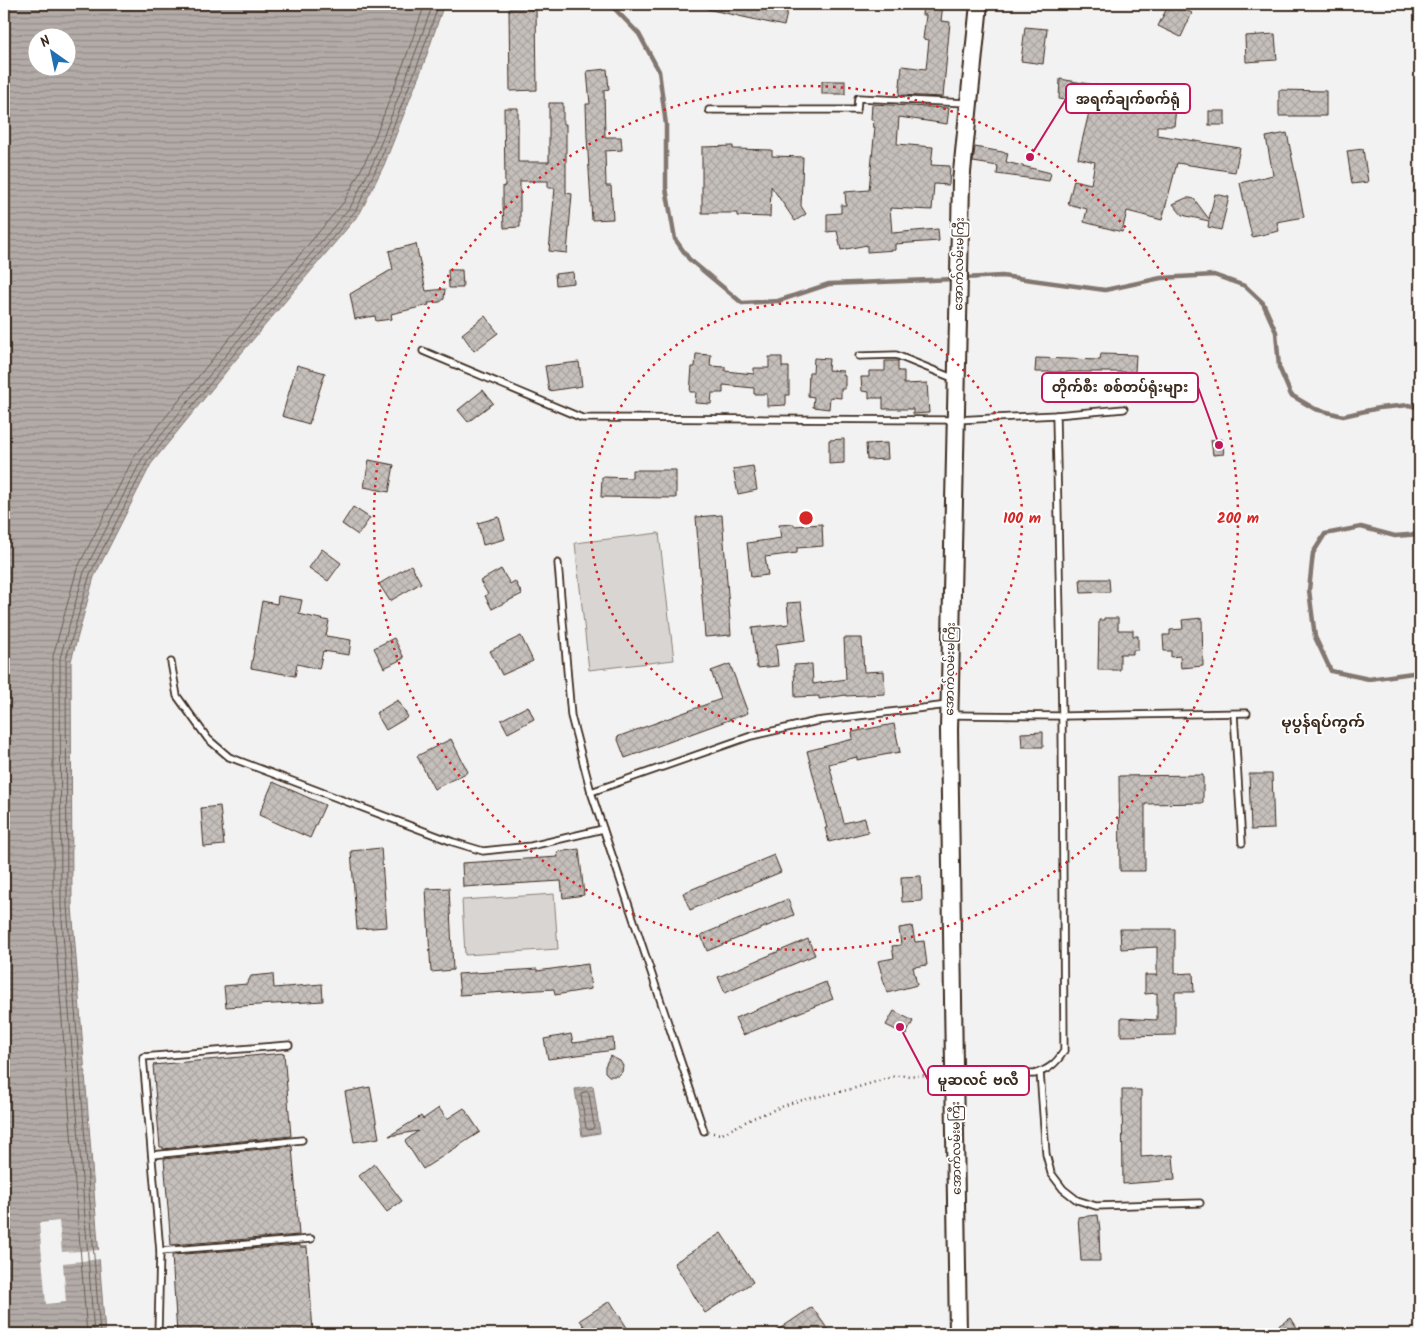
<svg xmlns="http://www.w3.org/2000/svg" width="1424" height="1338" viewBox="0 0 1424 1338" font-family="Kalam,'Noto Sans Myanmar',sans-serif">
  <defs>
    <pattern id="water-rules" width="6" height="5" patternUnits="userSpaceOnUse" patternTransform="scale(1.25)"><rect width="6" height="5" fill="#b2aba7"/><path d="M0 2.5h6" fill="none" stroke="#928b87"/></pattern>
    <pattern id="building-cross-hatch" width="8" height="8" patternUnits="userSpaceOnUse" patternTransform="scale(1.25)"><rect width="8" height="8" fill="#c6c0bd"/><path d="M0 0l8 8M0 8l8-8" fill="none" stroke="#aba5a2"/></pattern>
  </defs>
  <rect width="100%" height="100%" fill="#f3f2f2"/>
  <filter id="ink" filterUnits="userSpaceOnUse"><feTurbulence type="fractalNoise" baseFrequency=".02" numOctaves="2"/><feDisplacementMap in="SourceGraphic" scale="10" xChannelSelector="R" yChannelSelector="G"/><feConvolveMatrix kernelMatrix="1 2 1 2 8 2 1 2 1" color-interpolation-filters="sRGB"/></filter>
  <g filter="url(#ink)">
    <g fill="#d8d5d2" stroke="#8a8078">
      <polygon points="659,533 674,660 589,670 575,543"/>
      <polygon points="554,894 558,949 465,955 462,900"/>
    </g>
    <g fill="url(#water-rules)" stroke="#827770" fill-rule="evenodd">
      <path d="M 4,4 L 444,4 L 424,63 L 384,165 L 360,213 L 233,363 L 151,464 L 94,577 L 71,661 L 72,906 L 105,1334 L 4,1334 ZM 38,38 L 68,38 L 68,68 L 38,68 Z"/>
      <polygon points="593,1086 600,1133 582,1136 575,1089"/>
    </g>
    <polygon fill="#f3f2f2" points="59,1221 62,1252 100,1250 102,1259 63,1263 66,1302 46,1304 39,1223"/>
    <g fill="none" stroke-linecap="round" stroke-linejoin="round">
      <g stroke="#6b5e55" stroke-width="1">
        <polygon points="587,1092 589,1094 594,1126 593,1129 588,1130 586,1128 581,1095 582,1093"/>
        <polyline points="87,1334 53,907 53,656 77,569 135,455 219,351 344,202 367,158 406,57 425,4"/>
        <polyline points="94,1334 61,907 60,658 84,572 142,459 225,356 351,206 374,161 413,59 433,4"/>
        <polyline points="100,1334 67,906 66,659 90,574 147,462 229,360 356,210 379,163 419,61 439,4"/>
      </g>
      <g stroke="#827770" stroke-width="4.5">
        <polyline points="610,4 639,34 659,71 666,125 666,188 675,239 689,259 742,303 778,301 829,284 955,279"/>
        <polyline points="963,278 1002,276 1105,290 1161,278 1214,275 1245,286 1263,303 1276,332 1279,367 1291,395 1315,409 1343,416 1379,408 1409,405 1420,408"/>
        <polyline points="1420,534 1395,536 1361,527 1325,534 1313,553 1309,590 1315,637 1331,671 1369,679 1420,672"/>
      </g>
    </g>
    <g fill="url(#building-cross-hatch)" stroke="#3b2a1e">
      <polygon points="708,4 789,4 784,26 707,9"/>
      <polygon points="923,4 943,4 941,21 950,22 943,97 899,95 902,66 926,69 929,40 923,39 926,15 922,15"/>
      <polygon points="1169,4 1173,4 1192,13 1181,37 1158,26"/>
      <polygon points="509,9 536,9 537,90 510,91"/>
      <polygon points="1025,27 1047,29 1043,64 1021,61"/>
      <polygon points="1275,34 1277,60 1246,62 1245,36"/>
      <polygon points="607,69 609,89 604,90 605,137 621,137 622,150 605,151 606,186 611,186 613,219 592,220 587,136 586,104 590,104 587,71"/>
      <polygon points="1060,79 1147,94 1147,106 1176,109 1174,126 1157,126 1157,135 1240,148 1235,172 1177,163 1162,220 1127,211 1122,232 1084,222 1087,209 1068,204 1074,180 1091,184 1095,162 1078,158 1091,104 1059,99"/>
      <rect x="822" y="81" width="23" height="13"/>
      <polygon points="1279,90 1326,91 1326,116 1279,116"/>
      <polygon points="549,103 563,103 563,124 566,124 566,193 572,194 567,253 549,251 555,188 548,188 548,181 520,181 520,227 504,228 503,204 503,186 505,186 504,108 518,108 518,162 549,162"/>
      <polygon points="872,104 949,108 947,124 899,117 897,144 933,147 931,165 950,166 949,185 934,184 932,210 890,208 892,233 938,229 939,241 895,244 895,250 867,252 867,245 841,250 837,231 827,232 827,214 841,213 841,205 846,205 845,192 869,190 875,127 873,127 874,120 871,120"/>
      <rect x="1209" y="111" width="16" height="14"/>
      <polygon points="1287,133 1304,217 1277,222 1279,231 1252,237 1240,183 1273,175 1266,137"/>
      <polygon points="733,146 733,149 772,150 772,156 803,157 801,206 806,214 795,221 771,186 770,217 737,216 737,213 702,213 702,147"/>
      <polygon points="975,147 1008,153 1006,162 1051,173 1049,181 997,174 998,166 973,162"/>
      <polygon points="1363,149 1368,182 1352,184 1347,151"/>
      <polygon points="1215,194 1229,197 1221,230 1208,227 1209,221 1182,215 1173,204 1186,198 1190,198 1194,199 1209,219"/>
      <polygon points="416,244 426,291 445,289 444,299 440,302 428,303 429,305 391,314 392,319 376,321 375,316 355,319 350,294 391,270 393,270 389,251"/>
      <polygon points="448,270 462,270 463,288 449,288"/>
      <polygon points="573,272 574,283 556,285 555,274"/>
      <polygon points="485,316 498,333 474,351 462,334"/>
      <polygon points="696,354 711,355 710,366 725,367 725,371 754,374 754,368 769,368 769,357 782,357 782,367 789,367 789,395 786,395 786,405 767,406 767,394 754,394 754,388 723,385 723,393 712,393 711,404 695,403 696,392 690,392 692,367 695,367"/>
      <polygon points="1101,354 1136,355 1135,372 1035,372 1036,358 1100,360"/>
      <polygon points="814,358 829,359 828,370 843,371 843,375 845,376 845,389 841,389 841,398 830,397 829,409 813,407 814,397 808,396 809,372 813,372"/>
      <polygon points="885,361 898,361 898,371 904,371 904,384 927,383 929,413 913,414 913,409 883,409 883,398 869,398 869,392 862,391 861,377 869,377 869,371 885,371"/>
      <polygon points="579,362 582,386 549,391 545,366"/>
      <polygon points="297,365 325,373 309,424 282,416"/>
      <polygon points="483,390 493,403 468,422 458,410"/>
      <polygon points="844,439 844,463 829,464 829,440"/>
      <polygon points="1222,439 1224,454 1213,455 1211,440"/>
      <polygon points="887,443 888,459 867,460 866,444"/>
      <polygon points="369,460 394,465 389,492 364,487"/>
      <polygon points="753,466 757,490 738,494 733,469"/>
      <polygon points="632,470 676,470 676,498 601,497 602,477 632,478"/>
      <polygon points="353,507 370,518 358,535 342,524"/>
      <polygon points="722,515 731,635 705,637 696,517"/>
      <polygon points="499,517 505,539 483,545 478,523"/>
      <polygon points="794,524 794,526 822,524 823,546 797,548 797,553 765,557 768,575 751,577 747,543 781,538 779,525"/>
      <polygon points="322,549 341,563 328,581 309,568"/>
      <polygon points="411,565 421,583 390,601 379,584"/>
      <polygon points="501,569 510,584 515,581 522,594 492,609 485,596 488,594 480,581"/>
      <polygon points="1080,579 1109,579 1110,592 1081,593"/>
      <polygon points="278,596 302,600 299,614 329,621 326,636 351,640 349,655 323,651 319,669 297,664 295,676 251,668 262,601 277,604"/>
      <polygon points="801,602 806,640 776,644 778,666 757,668 752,628 789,624 787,603"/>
      <polygon points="1104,618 1118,618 1118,630 1133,630 1133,636 1138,636 1138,650 1133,650 1133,654 1120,654 1120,670 1098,670 1099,620 1104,620"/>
      <polygon points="1202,618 1203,666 1181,668 1180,656 1171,657 1171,651 1164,651 1163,635 1170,635 1170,630 1183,629 1182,620"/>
      <polygon points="521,636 533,661 502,675 490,651"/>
      <polygon points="394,638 404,658 384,668 374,648"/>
      <polygon points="844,638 862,638 864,672 884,671 885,694 846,696 846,695 819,699 819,696 795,697 794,665 812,664 813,684 846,679"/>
      <polygon points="730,664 748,713 625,758 617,737 721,699 711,671"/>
      <polygon points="398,700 408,717 386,730 376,713"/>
      <polygon points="528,706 534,719 508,733 501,720"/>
      <polygon points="894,724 900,752 857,760 857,757 829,764 844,823 865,818 868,832 829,842 825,828 827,828 807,751 853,739 852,732"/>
      <polygon points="1043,732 1043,747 1022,747 1021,733"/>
      <polygon points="451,739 468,772 434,789 417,756"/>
      <polygon points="1249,774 1272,774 1274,829 1251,830"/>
      <polygon points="1203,775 1203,803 1145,804 1145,871 1120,871 1119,776"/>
      <polygon points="273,782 325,805 310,838 259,815"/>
      <polygon points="220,806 224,845 204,847 201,808"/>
      <polygon points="381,848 387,927 357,929 351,851"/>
      <polygon points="579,849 584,895 563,898 561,881 463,887 462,863 558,857 557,852"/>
      <polygon points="774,855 781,872 690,910 683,893"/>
      <polygon points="921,876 922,901 902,902 901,877"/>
      <polygon points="449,888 453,970 431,972 426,889"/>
      <polygon points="788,899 794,915 707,951 701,935"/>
      <polygon points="912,926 915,942 924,941 927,965 913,967 917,985 887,993 878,961 894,958 892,946 901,945 899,928"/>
      <polygon points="1120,929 1175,929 1175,974 1193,973 1194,992 1175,992 1175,1035 1121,1036 1121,1018 1157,1020 1157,993 1145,994 1145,975 1157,975 1157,947 1121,949"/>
      <polygon points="808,939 815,955 725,993 718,977"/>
      <polygon points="588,964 591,989 555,995 554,989 460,995 458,974 537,969 537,971"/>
      <polygon points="273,974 274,988 322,984 323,1001 226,1007 224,986 247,984 251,976"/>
      <polygon points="826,982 833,999 743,1035 735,1018"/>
      <polygon points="894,1011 913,1021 906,1035 886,1025"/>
      <polygon points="571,1034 573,1043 613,1038 614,1050 548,1059 544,1039"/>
      <polygon points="284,1053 291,1136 163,1149 163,1147 160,1147 153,1065"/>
      <polygon points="610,1056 620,1061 623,1066 622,1072 618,1076 609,1076 605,1072 605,1066"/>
      <polygon points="370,1087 379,1138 354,1142 345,1092"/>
      <polygon points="1122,1090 1141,1090 1141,1157 1173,1155 1175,1180 1123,1184"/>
      <polygon points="439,1108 447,1119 464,1108 480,1132 423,1169 405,1141 418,1131 389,1136 421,1116 423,1119"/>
      <polygon points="292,1146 299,1235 171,1245 164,1159"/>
      <polygon points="374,1164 402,1201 387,1212 359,1176"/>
      <polygon points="1098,1215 1100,1230 1099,1230 1100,1261 1081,1261 1078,1217"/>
      <polygon points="721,1233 753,1282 705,1313 674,1263"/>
      <polygon points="300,1245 300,1247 307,1247 313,1332 281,1334 177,1334 172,1255"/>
      <polygon points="610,1301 631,1334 589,1334 580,1320"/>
      <polygon points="812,1307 831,1334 772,1334"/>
      <polygon points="1291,1318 1301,1334 1265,1334"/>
    </g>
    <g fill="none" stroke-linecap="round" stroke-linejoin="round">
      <defs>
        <g id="service">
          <polyline points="1420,4 1420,7"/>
          <polyline points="709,110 857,110 858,98 967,103"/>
          <polyline points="423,351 582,418 956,420 1056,415 1124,409"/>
          <polyline points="859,356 896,355 955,379"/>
          <polyline points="558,563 571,716 591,792 704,1131"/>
          <polyline points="171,662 177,696 208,739 229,757 453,842 483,851 531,846 603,829"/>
          <polyline points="1234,714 1242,843"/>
          <polyline points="952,715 1062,716 1247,713"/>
          <polyline points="591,792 751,736 817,721 948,705"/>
          <polyline points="1040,1072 1046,1154 1051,1173 1063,1189 1077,1200 1096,1206 1200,1203"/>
          <path d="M 955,1074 L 1034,1074 C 1048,1070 1056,1064 1064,1051 L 1062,716 L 1056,415"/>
          <polyline points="152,1155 302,1140"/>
          <polyline points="160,1251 311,1239"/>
          <polyline points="158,1334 160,1251 143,1057 289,1045"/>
        </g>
        <polyline id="secondary" points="958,1334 949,730 961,182 979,4"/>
      </defs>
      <use href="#service" stroke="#3b2a1e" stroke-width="9"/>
      <use href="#secondary" stroke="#3b2a1e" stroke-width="20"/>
      <polyline stroke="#3b2a1e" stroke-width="2.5" stroke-dasharray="1 4" stroke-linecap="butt" points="713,1133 722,1134 753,1118 794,1102 852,1089 895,1076 940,1075"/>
      <use href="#service" stroke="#fff" stroke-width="5.5"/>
      <use href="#secondary" stroke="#fff" stroke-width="16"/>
    </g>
  </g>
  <g fill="none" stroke="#d62828" stroke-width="2.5" stroke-dasharray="2.5 5">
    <circle cx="806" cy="518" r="216"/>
    <circle cx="806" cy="518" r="432"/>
  </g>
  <g text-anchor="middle" stroke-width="4" stroke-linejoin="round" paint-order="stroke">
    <g font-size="12" fill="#3b2a1e" stroke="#fff">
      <text transform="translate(959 264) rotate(-89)" y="4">အောက်လမ်းမကြီး</text>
      <text transform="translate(950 669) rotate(-89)" y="4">အောက်လမ်းမကြီး</text>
      <text transform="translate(956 1148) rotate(-91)" y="4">အောက်လမ်းမကြီး</text>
    </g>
    <g font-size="15" font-weight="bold" fill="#3b2a1e" stroke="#fff">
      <text x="1323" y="727">မုပွန်ရပ်ကွက်</text>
    </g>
  </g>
  <circle cx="806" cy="518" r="8" fill="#d62828" stroke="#fff" stroke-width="2.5"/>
  <g font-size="15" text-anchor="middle" font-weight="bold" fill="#d62828" stroke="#fff" stroke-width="4" stroke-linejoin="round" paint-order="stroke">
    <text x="1022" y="523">100 m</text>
    <text x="1238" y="523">200 m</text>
  </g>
  <path fill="none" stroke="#c2185b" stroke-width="2" d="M1030 157L1066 99M1219 445L1198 387M900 1027L928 1080"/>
  <g fill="#c2185b" stroke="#fff" stroke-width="2">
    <circle cx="1030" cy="157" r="5"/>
    <circle cx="1219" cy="445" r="5"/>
    <circle cx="900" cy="1027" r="5"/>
  </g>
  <g fill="#fff" stroke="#c2185b" stroke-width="2">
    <rect x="1066" y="84" width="124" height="29" rx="5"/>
    <rect x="1042" y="373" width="156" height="29" rx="5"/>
    <rect x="928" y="1066" width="101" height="29" rx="5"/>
  </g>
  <g font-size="14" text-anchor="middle" font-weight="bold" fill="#3b2a1e">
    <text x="1128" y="104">အရက်ချက်စက်ရုံ</text>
    <text x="1120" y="392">တိုက်စီး စစ်တပ်ရုံးများ</text>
    <text x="978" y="1085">မူဆလင် ဗလီ</text>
  </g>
  <rect width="1424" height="1338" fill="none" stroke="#fff" stroke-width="20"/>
  <rect x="10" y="10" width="1404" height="1318" fill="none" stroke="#3b2a1e" stroke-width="2" filter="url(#ink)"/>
  <g transform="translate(52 52) rotate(327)"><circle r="24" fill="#ffffff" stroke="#b1aaa5"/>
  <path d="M0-4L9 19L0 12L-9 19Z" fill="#1f6fb2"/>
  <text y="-8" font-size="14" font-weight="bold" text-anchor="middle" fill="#3b2a1e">N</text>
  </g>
</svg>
